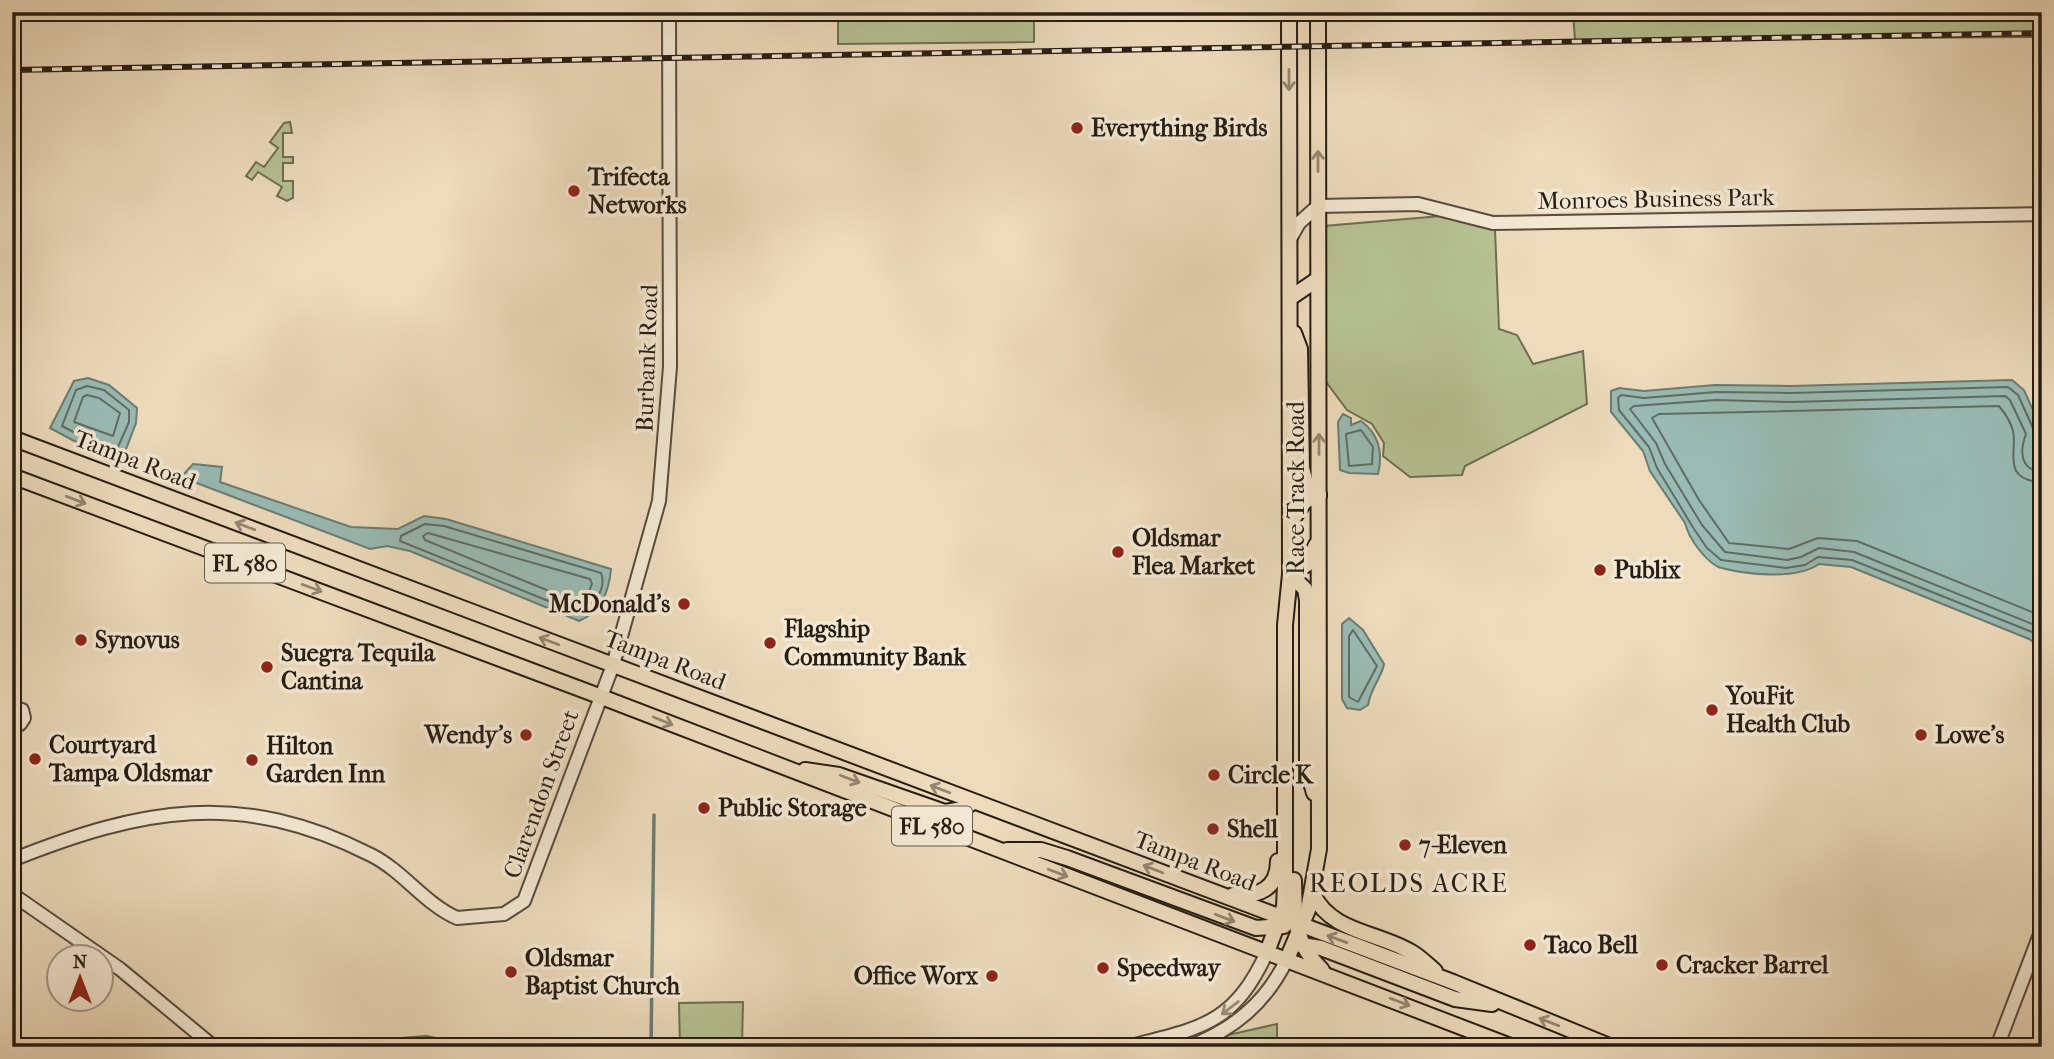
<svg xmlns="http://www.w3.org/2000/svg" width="2054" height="1059" viewBox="0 0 2054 1059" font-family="'IM FELL French Canon',serif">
  <rect width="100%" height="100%" fill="#eddbbc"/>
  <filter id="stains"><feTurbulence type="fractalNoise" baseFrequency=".00286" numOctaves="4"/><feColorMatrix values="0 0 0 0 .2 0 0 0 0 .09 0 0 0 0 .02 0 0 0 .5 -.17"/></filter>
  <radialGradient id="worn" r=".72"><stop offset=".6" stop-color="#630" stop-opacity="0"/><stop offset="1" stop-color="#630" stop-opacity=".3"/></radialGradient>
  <g fill="#b6c192" stroke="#6e6f53" stroke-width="2">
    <polygon points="838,12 1034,12 1034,42 838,44"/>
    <polygon points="1573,12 1869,12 1900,15 1913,12 2042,12 2042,37 1575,40"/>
    <polygon points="290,122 292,133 283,133 283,157 293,157 293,163 283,163 283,181 293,181 293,198 287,201 277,196 282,187 258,172 252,180 246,176 256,162 264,167 278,148 270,142 284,123"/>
    <polygon points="1441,216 1495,229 1499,329 1517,335 1533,364 1583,351 1587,404 1465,466 1462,475 1410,477 1383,456 1384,443 1372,424 1347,410 1324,379 1324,226"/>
    <polygon points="743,1002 742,1047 680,1047 679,1003"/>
    <polygon points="1277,1024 1277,1047 1206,1047 1228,1035"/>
    <polygon points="426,1036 485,1047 306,1047 311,1045"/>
  </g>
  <g fill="#99bbb4" stroke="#6b7c74" stroke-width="2">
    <polygon points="88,378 109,385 137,408 136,423 123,457 78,443 50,428 74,381"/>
    <path d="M 2012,380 L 2024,390 L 2041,428 L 2042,442 L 2038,454 L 2042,459 L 2042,648 L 2029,639 L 1851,567 L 1819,564 C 1796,580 1746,575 1718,567 C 1704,559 1689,539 1685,523 L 1650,471 L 1643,451 L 1611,412 L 1611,391 L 1619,388 L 1644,391 L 1715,385 L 1791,386 Z"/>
    <path d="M 1343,414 L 1351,418 L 1351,425 L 1361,421 C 1379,434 1383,453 1378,474 L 1349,473 L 1340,470 L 1338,422 Z"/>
    <path d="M 193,464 L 222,467 L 220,482 L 351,527 L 398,529 L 424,516 L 446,519 L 611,569 C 609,592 601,612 579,621 L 410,551 L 387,546 L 370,549 L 181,477 Z"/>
    <path d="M 1349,618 L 1363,630 L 1384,664 C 1382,677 1371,687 1368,705 L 1360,710 L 1347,708 L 1342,699 L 1342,624 Z"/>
  </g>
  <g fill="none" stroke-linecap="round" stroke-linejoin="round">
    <g stroke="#606c64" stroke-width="2">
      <polygon points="87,386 104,390 129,410 129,422 118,447 81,436 62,426 76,390"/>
      <polygon points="87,395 99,398 120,413 113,436 74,422 83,397"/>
      <polygon points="1361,430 1373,447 1372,464 1349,466 1346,434"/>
      <polyline points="2042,431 2033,428 2018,395 2008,387 1791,393 1716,392 1644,398 1621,395 1618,398 1619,410 1649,447 1657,468 1694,529 1707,548 1721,560 1786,568 1805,565 1818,557 1852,560 2032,632 2042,640"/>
      <path d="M 2042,472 C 2019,470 2020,450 2026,434 L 2010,400 L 2005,396 L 1791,402 L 1716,400 L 1634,406 L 1630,409 L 1656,443 L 1665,464 L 1702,525 L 1725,552 L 1787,560 L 1801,557 L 1819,548 L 1854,552 L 2042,628"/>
      <path d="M 2042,482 C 2000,480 2018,450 2013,431 C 2011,423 2004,412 1999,406 L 1659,414 L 1652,418 L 1699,500 L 1729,543 L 1789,549 L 1818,538 L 1857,541 L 2042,616"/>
      <path d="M 425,524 L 444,526 L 601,573 C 607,588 593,609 578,613 L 400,541 L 401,536 Z"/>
      <polygon points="428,533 590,579 592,584 586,599 578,603 425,540 423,536"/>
      <polygon points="1353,630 1377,666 1358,702 1349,697 1349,636"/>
    </g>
    <polyline stroke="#6b7c74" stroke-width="3.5" points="651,1047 654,815"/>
    <defs>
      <g id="minor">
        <polyline points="1290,239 1299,223 1318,206 1418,204 1493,223 2042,214"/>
        <polyline points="12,707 22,710 24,718 20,724 12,724"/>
        <path d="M 12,860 C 142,808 241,789 371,855 C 403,871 425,904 457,918 L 504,914 L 524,901 L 613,665 L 659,501 L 670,367 L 669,12"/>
        <polyline points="12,894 120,969 214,1047"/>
        <path d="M 1126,1047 C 1200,1028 1233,1026 1267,952"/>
        <path d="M 1188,1047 C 1233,1030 1266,1003 1287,959"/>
        <polyline points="1997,1047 2042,929"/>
      </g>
      <g id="major">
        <polyline points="1290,298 1318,279"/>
        <polyline points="1294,333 1300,349 1302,468 1306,484 1319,495"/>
        <polyline points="12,438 1453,982 1612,1047"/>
        <polyline points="12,476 599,696 1513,1047"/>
        <polyline points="1291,522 1305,501 1319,495"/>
        <polyline points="1290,574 1305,589 1307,600 1307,769 1314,793"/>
        <polyline points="1290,574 1306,565 1316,545"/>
        <polyline points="805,770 839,775 945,812 963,809 973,802"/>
        <polyline points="1007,850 1041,850 1067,858 1256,928 1284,926"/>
        <path d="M 1294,880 C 1295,920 1293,941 1322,970"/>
        <path d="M 1313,894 C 1331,933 1380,932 1413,953 C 1421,958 1428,965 1435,971"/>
        <path d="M 1233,895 C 1258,897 1278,889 1278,861"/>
        <polyline points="1295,944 1321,948 1455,999 1492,1004"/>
        <polyline points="1267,952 1284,907 1285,885 1285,625 1290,574 1289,12"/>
        <polyline points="1287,959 1308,910 1319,849 1318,12"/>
      </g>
    </defs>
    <use href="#minor" stroke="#584c3e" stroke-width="16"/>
    <use href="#major" stroke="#271d14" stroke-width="18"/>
    <use href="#minor" stroke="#f3e8d3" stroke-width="12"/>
    <use href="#major" stroke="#eddbbc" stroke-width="14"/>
    <defs>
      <polyline id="rail" points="12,70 2042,33"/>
    </defs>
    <use href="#rail" stroke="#271d14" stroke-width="6"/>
    <use href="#rail" stroke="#f3e8d3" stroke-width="3.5" stroke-dasharray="10" stroke-linecap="butt"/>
  </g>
  <defs><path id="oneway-shaft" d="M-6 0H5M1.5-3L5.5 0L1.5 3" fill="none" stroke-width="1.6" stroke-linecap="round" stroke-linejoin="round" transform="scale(1.75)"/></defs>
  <g stroke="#948670">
    <use href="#oneway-shaft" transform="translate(1289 80) rotate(90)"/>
    <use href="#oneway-shaft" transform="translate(1318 161) rotate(-90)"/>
    <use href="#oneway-shaft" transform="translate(1319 444) rotate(-90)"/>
    <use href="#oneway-shaft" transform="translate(76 500) rotate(21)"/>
    <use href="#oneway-shaft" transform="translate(245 526) rotate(-159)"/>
    <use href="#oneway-shaft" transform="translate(312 588) rotate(20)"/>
    <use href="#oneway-shaft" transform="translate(549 641) rotate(-159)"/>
    <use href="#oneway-shaft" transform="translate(663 721) rotate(22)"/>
    <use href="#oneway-shaft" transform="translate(850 779) rotate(21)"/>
    <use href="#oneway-shaft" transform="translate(940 789) rotate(-159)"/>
    <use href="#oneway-shaft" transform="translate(1153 869) rotate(-159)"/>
    <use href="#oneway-shaft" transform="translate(1058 873) rotate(21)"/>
    <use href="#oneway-shaft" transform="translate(1225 918) rotate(21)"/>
    <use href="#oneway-shaft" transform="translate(1337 939) rotate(-160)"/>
    <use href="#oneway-shaft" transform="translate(1400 1002) rotate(21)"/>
    <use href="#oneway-shaft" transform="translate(1549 1022) rotate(-159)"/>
  </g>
  <use stroke="#978d7d" href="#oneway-shaft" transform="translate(1230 1008) rotate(142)"/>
  <g fill="#8f2418" stroke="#f3e8d3" stroke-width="2.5">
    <circle cx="1077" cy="128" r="7"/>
    <circle cx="574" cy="191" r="7"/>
    <circle cx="1118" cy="552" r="7"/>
    <circle cx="1600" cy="570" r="7"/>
    <circle cx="684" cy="604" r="7"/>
    <circle cx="81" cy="640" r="7"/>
    <circle cx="770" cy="643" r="7"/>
    <circle cx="267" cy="667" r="7"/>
    <circle cx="1712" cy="710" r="7"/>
    <circle cx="526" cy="735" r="7"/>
    <circle cx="1921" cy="735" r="7"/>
    <circle cx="35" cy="759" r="7"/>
    <circle cx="252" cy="760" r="7"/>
    <circle cx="1214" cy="775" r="7"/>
    <circle cx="704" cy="808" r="7"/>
    <circle cx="1213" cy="829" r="7"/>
    <circle cx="1405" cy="845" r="7"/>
    <circle cx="1530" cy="945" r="7"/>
    <circle cx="1662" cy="965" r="7"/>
    <circle cx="1103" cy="968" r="7"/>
    <circle cx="511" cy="972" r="7"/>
    <circle cx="992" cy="976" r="7"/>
  </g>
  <g text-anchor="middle" stroke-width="7" stroke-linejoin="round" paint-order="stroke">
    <g fill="#f3e8d3" stroke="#645a4d" stroke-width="2">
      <rect x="205" y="543.5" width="80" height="39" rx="5"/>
      <rect x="892" y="806.5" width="80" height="39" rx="5"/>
    </g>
    <g font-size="23" font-weight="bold" fill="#271d14">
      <text x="245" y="571">FL 580</text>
      <text x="932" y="834">FL 580</text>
    </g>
    <g font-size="24" font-weight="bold" fill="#271d14" stroke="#f3e8d3" text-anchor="start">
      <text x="1091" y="136">Everything Birds</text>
      <text x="588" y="185">Trifecta<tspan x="588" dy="28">Networks</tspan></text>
      <text x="1132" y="546">Oldsmar<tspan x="1132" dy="28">Flea Market</tspan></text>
      <text x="1614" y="578">Publix</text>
      <text x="670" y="612" text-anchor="end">McDonald's</text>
      <text x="784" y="637">Flagship<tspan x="784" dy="28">Community Bank</tspan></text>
      <text x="95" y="648">Synovus</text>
      <text x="281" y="661">Suegra Tequila<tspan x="281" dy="28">Cantina</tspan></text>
      <text x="1726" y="704">YouFit<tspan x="1726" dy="28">Health Club</tspan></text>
      <text x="512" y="743" text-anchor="end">Wendy's</text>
      <text x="1935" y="743">Lowe's</text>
      <text x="49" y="753">Courtyard<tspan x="49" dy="28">Tampa Oldsmar</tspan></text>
      <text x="266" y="754">Hilton<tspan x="266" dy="28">Garden Inn</tspan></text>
      <text x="1228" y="783">Circle K</text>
      <text x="718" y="816">Public Storage</text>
      <text x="1227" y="837">Shell</text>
      <text x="1419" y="853">7-Eleven</text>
      <text x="1544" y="953">Taco Bell</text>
      <text x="525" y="966">Oldsmar<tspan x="525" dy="28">Baptist Church</tspan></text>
      <text x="1676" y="973">Cracker Barrel</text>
      <text x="1117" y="976">Speedway</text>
      <text x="978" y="984" text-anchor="end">Office Worx</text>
    </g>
    <g font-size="24" fill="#271d14" stroke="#f3e8d3">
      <text transform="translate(1656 199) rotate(-1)" y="8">Monroes Business Park</text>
      <text transform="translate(647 358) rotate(-88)" y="8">Burbank Road</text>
      <text transform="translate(135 460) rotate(21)" y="8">Tampa Road</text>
      <text transform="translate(1296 488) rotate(-90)" y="8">Race Track Road</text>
      <text transform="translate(665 660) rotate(21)" y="8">Tampa Road</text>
      <text transform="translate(541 794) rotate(-70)" y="8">Clarendon Street</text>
      <text transform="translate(1195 861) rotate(21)" y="8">Tampa Road</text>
    </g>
    <g font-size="26" letter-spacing="2" fill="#271d14" stroke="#f3e8d3">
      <text x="1409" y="892">REOLDS ACRE</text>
    </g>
  </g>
  <rect width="2054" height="1059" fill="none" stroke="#eddbbc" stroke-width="42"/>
  <rect x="14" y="14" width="2026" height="1031" fill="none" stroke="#271d14" stroke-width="3.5"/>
  <rect x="21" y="21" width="2012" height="1017" fill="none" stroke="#271d14" stroke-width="2"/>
  <g transform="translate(80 978)"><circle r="33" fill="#f3e8d3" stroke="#a19787" stroke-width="2"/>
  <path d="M0-5L12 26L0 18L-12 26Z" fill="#8f2418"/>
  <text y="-10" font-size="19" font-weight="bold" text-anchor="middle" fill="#271d14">N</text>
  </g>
  <rect width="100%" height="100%" filter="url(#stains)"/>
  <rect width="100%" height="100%" fill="url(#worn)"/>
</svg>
